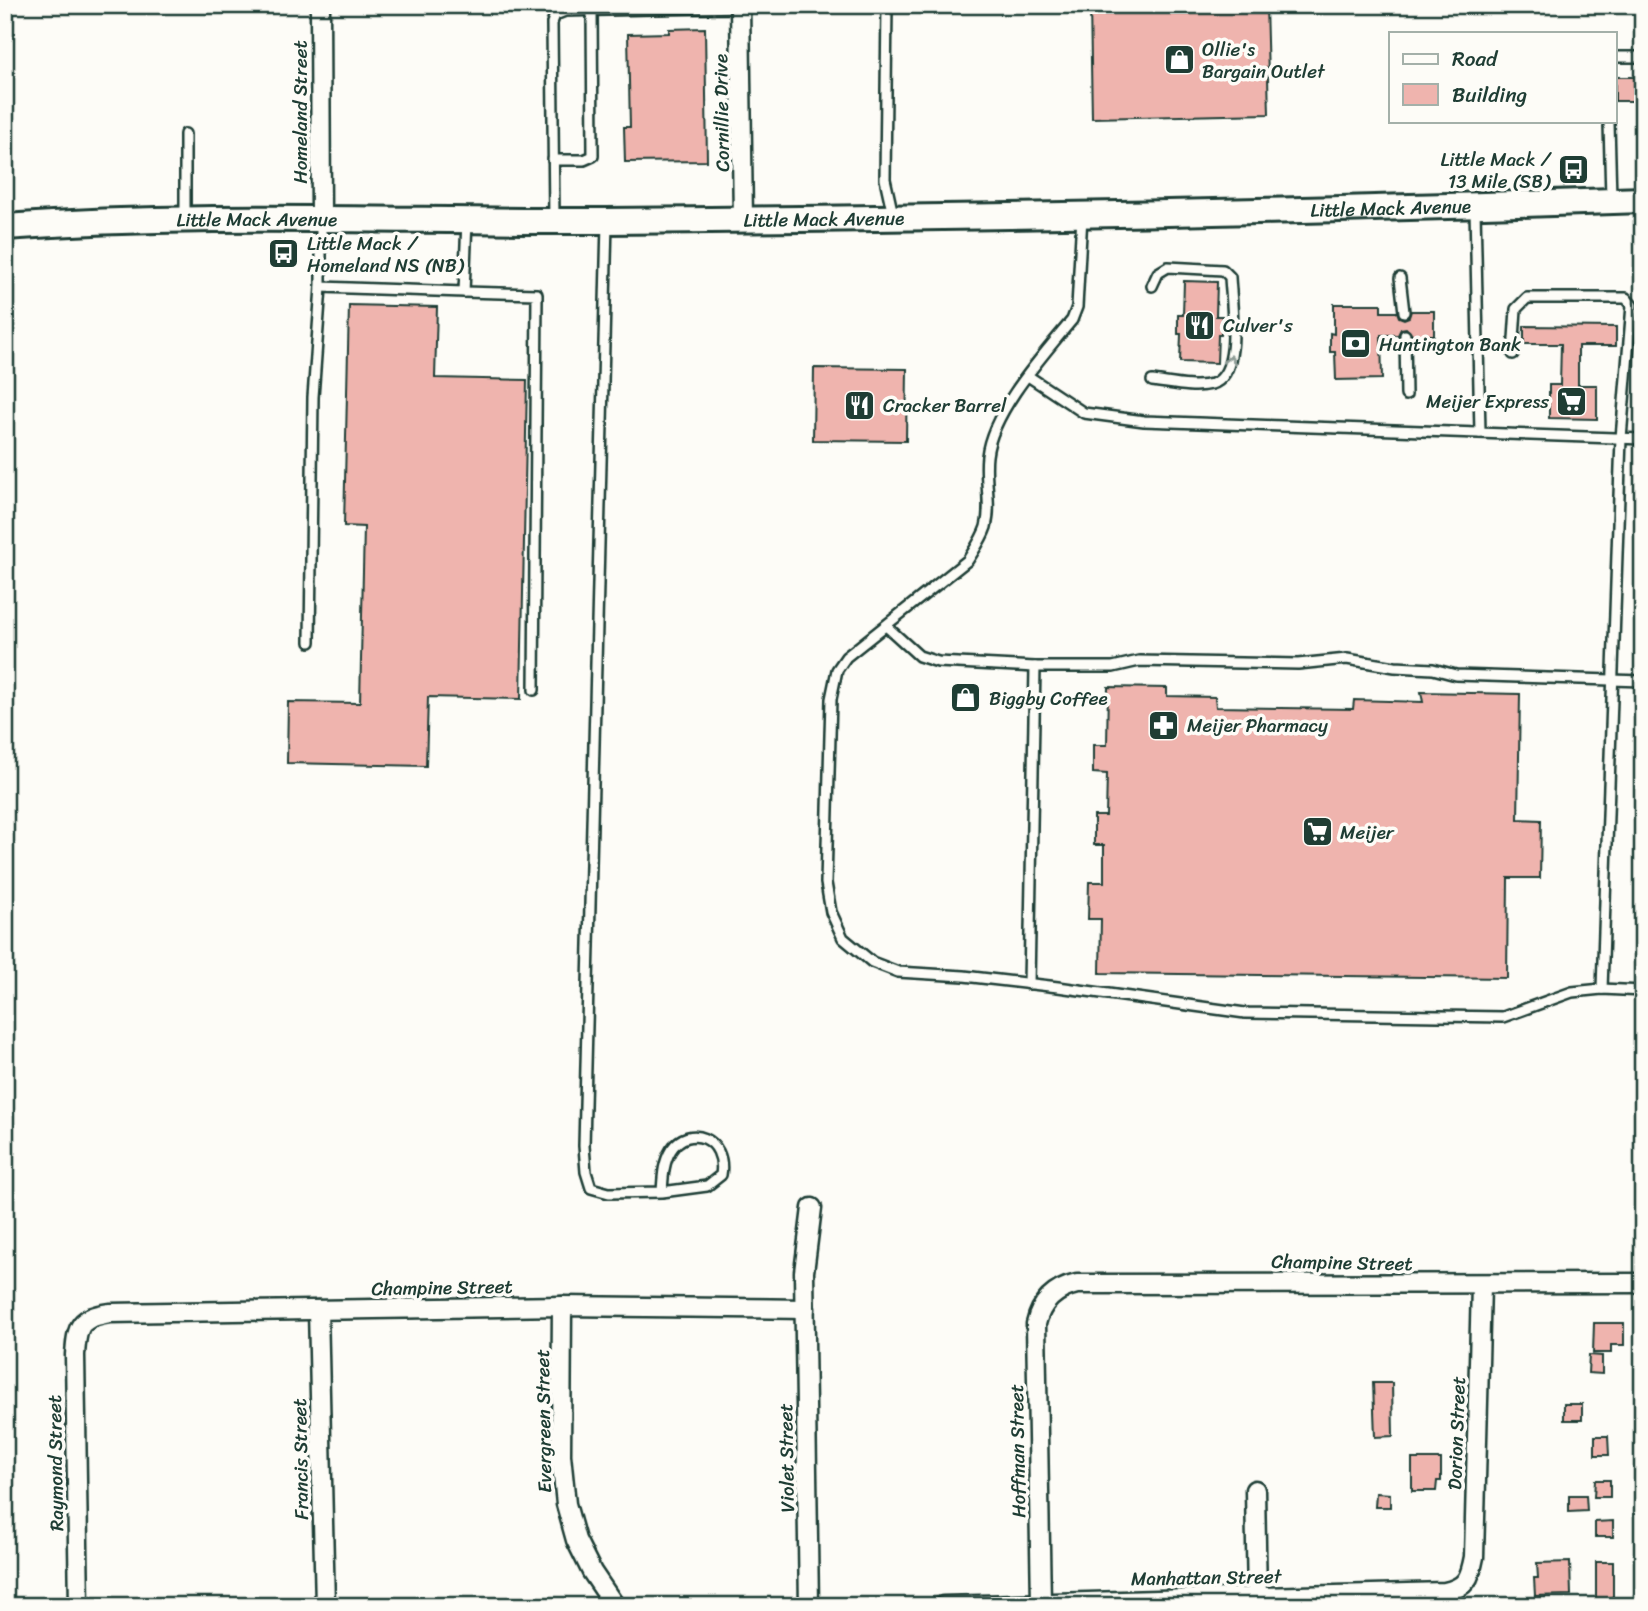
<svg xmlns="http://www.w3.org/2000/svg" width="1648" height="1611" viewBox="0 0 1648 1611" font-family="Sriracha,sans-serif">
  <rect width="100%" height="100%" fill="#fdfcf7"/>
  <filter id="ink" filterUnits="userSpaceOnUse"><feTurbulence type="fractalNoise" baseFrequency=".0143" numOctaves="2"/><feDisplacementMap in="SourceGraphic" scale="14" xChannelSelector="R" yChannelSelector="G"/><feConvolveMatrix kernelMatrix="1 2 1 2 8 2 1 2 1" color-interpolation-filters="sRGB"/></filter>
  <g filter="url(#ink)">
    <g fill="#efb4ae" stroke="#1f3d34" stroke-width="2">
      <polygon points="1090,5 1266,5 1269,114 1092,118"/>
      <polygon points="705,28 707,161 625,162 624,127 630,127 628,34 669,33 669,29"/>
      <rect x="1615" y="77" width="21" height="24"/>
      <polygon points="1184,281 1217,282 1216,316 1222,316 1221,335 1218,335 1217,363 1180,362 1181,334 1178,334 1178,315 1183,315"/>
      <polygon points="1334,304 1381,304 1381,312 1397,312 1399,317 1404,319 1409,317 1411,311 1434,311 1434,335 1412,335 1406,328 1401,329 1398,335 1381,335 1382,379 1336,380 1335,352 1330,352 1330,333 1334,334"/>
      <polygon points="349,305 437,307 435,378 527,380 521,699 428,697 426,766 287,763 288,702 360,703 364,527 344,526"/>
      <polygon points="1524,326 1616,327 1616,346 1578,346 1578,385 1597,385 1597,419 1549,418 1549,385 1560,385 1561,344 1524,344"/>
      <polygon points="814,368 907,369 906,441 813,440"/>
      <polygon points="1108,687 1167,688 1167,696 1215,697 1216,707 1353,709 1354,700 1423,702 1421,692 1520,694 1518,819 1541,820 1540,878 1508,878 1507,978 1100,973 1101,919 1088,919 1089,882 1104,882 1104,845 1094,845 1094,816 1106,816 1107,774 1093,773 1093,745 1107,745"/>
      <polygon points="1594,1323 1624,1323 1624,1345 1611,1345 1611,1353 1593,1353"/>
      <polygon points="1589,1355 1602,1356 1602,1374 1588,1373"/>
      <polygon points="1373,1383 1392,1383 1393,1436 1375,1437"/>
      <rect x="1564" y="1404" width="18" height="16"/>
      <polygon points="1595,1436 1608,1436 1609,1455 1595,1455"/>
      <polygon points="1412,1459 1441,1459 1441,1481 1437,1481 1436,1491 1412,1491"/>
      <polygon points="1595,1480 1610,1480 1610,1497 1594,1497"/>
      <polygon points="1376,1493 1390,1494 1390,1507 1375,1507"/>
      <polygon points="1569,1495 1586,1495 1587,1511 1569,1512"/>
      <polygon points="1613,1521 1613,1537 1595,1537 1595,1522"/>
      <polygon points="1570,1562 1571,1595 1535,1596 1534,1578 1538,1578 1537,1563"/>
      <rect x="1596" y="1562" width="17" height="44"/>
    </g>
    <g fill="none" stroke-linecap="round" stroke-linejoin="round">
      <defs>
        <g id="service">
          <polyline points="887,5 885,179 893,215"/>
          <polyline points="1615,57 1643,57"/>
          <polyline points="1609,123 1611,198"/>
          <polyline points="553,160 584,160 593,156 592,10"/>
          <polyline points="1475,209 1480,433"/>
          <path d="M 1082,216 L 1077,307 L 1072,320 C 1044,354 992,411 987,456 C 984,479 992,504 986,527 C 982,539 974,550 968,560 L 846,657 L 837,670 L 831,699 L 826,883 L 831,912 L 843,938 L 872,962 L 898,972 L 964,976 L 1058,987 L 1245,1013 L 1503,1017 L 1572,992 L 1602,989 L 1643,991"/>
          <polyline points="185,218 185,134"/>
          <polyline points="554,219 552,23 555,15 565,11 740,7"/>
          <polyline points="321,221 321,287 464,292 467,221"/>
          <path d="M 607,222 L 584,1146 L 586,1172 L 591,1188 L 609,1193 L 662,1192 L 707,1186 L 721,1175 C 727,1138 689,1123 671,1150 C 663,1163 663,1178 662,1192"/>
          <polyline points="1400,278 1404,312"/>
          <polyline points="464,292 537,294 534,690"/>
          <polyline points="1405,335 1406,395"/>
          <polyline points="1513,354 1516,309 1527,298 1626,298 1632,305 1621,438 1602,989"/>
          <polyline points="1028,376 1084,413 1144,421 1643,439"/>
          <path d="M 1152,381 C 1170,383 1193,389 1212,384 C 1243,375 1231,302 1230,277 L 1223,270 L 1168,267 L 1158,273 L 1152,286"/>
          <polyline points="886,626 919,656 938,662 1035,667 1113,667 1139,661 1298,664 1347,659 1395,667 1433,669 1456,675 1643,681"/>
          <polyline points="310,642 313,397 321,287"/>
          <polyline points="1029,984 1035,667"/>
        </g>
        <g id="minor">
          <polyline points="320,5 321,218"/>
          <polyline points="740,5 743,220"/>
          <polyline points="562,1306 561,1455 566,1504 576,1540 592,1572 615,1606"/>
          <polyline points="318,1310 325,1606"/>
          <polyline points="1255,1490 1257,1597"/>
          <path d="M 1041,1602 L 1036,1324 C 1041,1302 1055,1289 1077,1284 L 1643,1283"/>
          <path d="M 79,1606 L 75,1355 C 77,1325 79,1318 110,1313 L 562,1306 L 805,1309"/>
          <polyline points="809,1606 804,1272 812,1208"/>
          <path d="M 943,1606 L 1445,1592 C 1467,1587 1470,1578 1474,1557 L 1481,1285"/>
        </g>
        <g id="secondary">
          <path id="s1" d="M 5,227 C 205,212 406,222 606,221 C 952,218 1297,212 1643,200"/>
        </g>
      </defs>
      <use href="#service" stroke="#1f3d34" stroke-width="14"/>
      <use href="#minor" stroke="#1f3d34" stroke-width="23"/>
      <use href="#secondary" stroke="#1f3d34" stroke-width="30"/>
      <use href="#service" stroke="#fdfcf7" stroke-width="9"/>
      <use href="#minor" stroke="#fdfcf7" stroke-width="18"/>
      <use href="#secondary" stroke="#fdfcf7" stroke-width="24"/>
    </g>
    <defs><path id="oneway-chevron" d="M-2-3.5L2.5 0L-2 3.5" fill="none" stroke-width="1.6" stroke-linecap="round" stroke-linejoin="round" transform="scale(1.75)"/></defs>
    <use stroke="#8e9c96" href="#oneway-chevron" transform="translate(1230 360) rotate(-78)"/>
  </g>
  <defs>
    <symbol id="shop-square" viewBox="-11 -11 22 22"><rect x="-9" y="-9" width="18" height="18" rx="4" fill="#1f3d34" stroke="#fdfcf7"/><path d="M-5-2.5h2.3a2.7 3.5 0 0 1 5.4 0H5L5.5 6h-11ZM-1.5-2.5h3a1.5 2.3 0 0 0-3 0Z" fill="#fff"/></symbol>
    <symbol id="bus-square" viewBox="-11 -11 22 22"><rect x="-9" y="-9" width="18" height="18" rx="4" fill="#1f3d34" stroke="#fdfcf7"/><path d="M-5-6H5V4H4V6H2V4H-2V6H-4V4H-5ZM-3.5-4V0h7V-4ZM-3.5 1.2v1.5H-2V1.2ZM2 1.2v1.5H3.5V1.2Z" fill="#fff"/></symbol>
    <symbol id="restaurant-square" viewBox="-11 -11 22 22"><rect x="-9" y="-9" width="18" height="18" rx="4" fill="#1f3d34" stroke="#fdfcf7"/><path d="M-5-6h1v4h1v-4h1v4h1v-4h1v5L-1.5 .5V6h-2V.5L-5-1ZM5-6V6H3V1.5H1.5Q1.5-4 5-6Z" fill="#fff"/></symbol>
    <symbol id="bank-square" viewBox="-11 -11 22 22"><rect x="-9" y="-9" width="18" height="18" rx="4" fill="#1f3d34" stroke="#fdfcf7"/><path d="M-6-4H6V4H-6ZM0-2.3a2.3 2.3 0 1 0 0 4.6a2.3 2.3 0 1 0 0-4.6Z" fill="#fff"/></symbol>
    <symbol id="supermarket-square" viewBox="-11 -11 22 22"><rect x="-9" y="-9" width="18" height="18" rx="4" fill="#1f3d34" stroke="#fdfcf7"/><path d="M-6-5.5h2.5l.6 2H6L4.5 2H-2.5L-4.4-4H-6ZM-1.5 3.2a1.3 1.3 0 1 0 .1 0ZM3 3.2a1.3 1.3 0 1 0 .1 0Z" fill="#fff"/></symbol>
    <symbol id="pharmacy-square" viewBox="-11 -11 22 22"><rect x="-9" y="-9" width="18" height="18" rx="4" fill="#1f3d34" stroke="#fdfcf7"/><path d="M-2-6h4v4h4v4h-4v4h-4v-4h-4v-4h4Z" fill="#fff"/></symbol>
  </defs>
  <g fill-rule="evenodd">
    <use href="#shop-square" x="1162" y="42" width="35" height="35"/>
    <use href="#bus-square" x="1556" y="152" width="35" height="35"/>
    <use href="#bus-square" x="266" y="236" width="35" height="35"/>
    <use href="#restaurant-square" x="1182" y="308" width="35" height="35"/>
    <use href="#bank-square" x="1338" y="326" width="35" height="35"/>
    <use href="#supermarket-square" x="1554" y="384" width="35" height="35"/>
    <use href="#restaurant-square" x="842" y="388" width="35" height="35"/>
    <use href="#shop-square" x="948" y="680" width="35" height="35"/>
    <use href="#pharmacy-square" x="1146" y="708" width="35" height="35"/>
    <use href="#supermarket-square" x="1300" y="814" width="35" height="35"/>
  </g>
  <g text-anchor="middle" stroke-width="7" stroke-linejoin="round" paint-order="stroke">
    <g font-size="19" fill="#1f3d34" stroke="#fdfcf7" text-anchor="start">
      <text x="1202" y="56">Ollie's<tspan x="1202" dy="22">Bargain Outlet</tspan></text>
      <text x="1550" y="166" text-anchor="end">Little Mack /<tspan x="1550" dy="22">13 Mile (SB)</tspan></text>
      <text x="307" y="250">Little Mack /<tspan x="307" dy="22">Homeland NS (NB)</tspan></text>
      <text x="1223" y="332">Culver's</text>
      <text x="1379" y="351">Huntington Bank</text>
      <text x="1549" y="408" text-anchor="end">Meijer Express</text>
      <text x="883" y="412">Cracker Barrel</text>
      <text x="989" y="705">Biggby Coffee</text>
      <text x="1187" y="732">Meijer Pharmacy</text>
      <text x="1340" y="839">Meijer</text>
    </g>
    <g font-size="19" fill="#1f3d34" stroke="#fdfcf7">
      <text transform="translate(300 112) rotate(-90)" y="7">Homeland Street</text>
      <text transform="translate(721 113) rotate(-91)" y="7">Cornillie Drive</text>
      <text dy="7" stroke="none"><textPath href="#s1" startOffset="1386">Little Mack Avenue</textPath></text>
      <text dy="7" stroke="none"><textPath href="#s1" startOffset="819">Little Mack Avenue</textPath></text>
      <text dy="7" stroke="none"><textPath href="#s1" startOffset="252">Little Mack Avenue</textPath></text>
      <text transform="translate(1342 1262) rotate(1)" y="7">Champine Street</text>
      <text transform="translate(442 1287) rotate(-1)" y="7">Champine Street</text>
      <text transform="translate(543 1421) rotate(-91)" y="7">Evergreen Street</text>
      <text transform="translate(1456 1433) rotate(-88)" y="7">Dorion Street</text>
      <text transform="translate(1017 1451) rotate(-91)" y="7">Hoffman Street</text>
      <text transform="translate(786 1458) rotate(-91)" y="7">Violet Street</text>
      <text transform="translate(300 1459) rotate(-91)" y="7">Francis Street</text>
      <text transform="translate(55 1463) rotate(-91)" y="7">Raymond Street</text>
      <text transform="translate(1206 1577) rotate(-1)" y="7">Manhattan Street</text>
    </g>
  </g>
  <rect width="1648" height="1611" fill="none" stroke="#fdfcf7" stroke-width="28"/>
  <rect x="14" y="14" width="1620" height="1583" fill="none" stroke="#1f3d34" stroke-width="2.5" filter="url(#ink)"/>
  <rect x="1389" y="32" width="228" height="91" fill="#fdfcf7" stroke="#a4b0a9" stroke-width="2"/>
  <rect x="1403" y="54" width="35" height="10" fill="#fdfcf7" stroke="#a4b0a9" stroke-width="2"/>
  <text x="1452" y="66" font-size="21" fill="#1f3d34">Road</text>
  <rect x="1403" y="84" width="35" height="21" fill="#efb4ae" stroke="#a4b0a9" stroke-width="2"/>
  <text x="1452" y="102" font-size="21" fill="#1f3d34">Building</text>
</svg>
